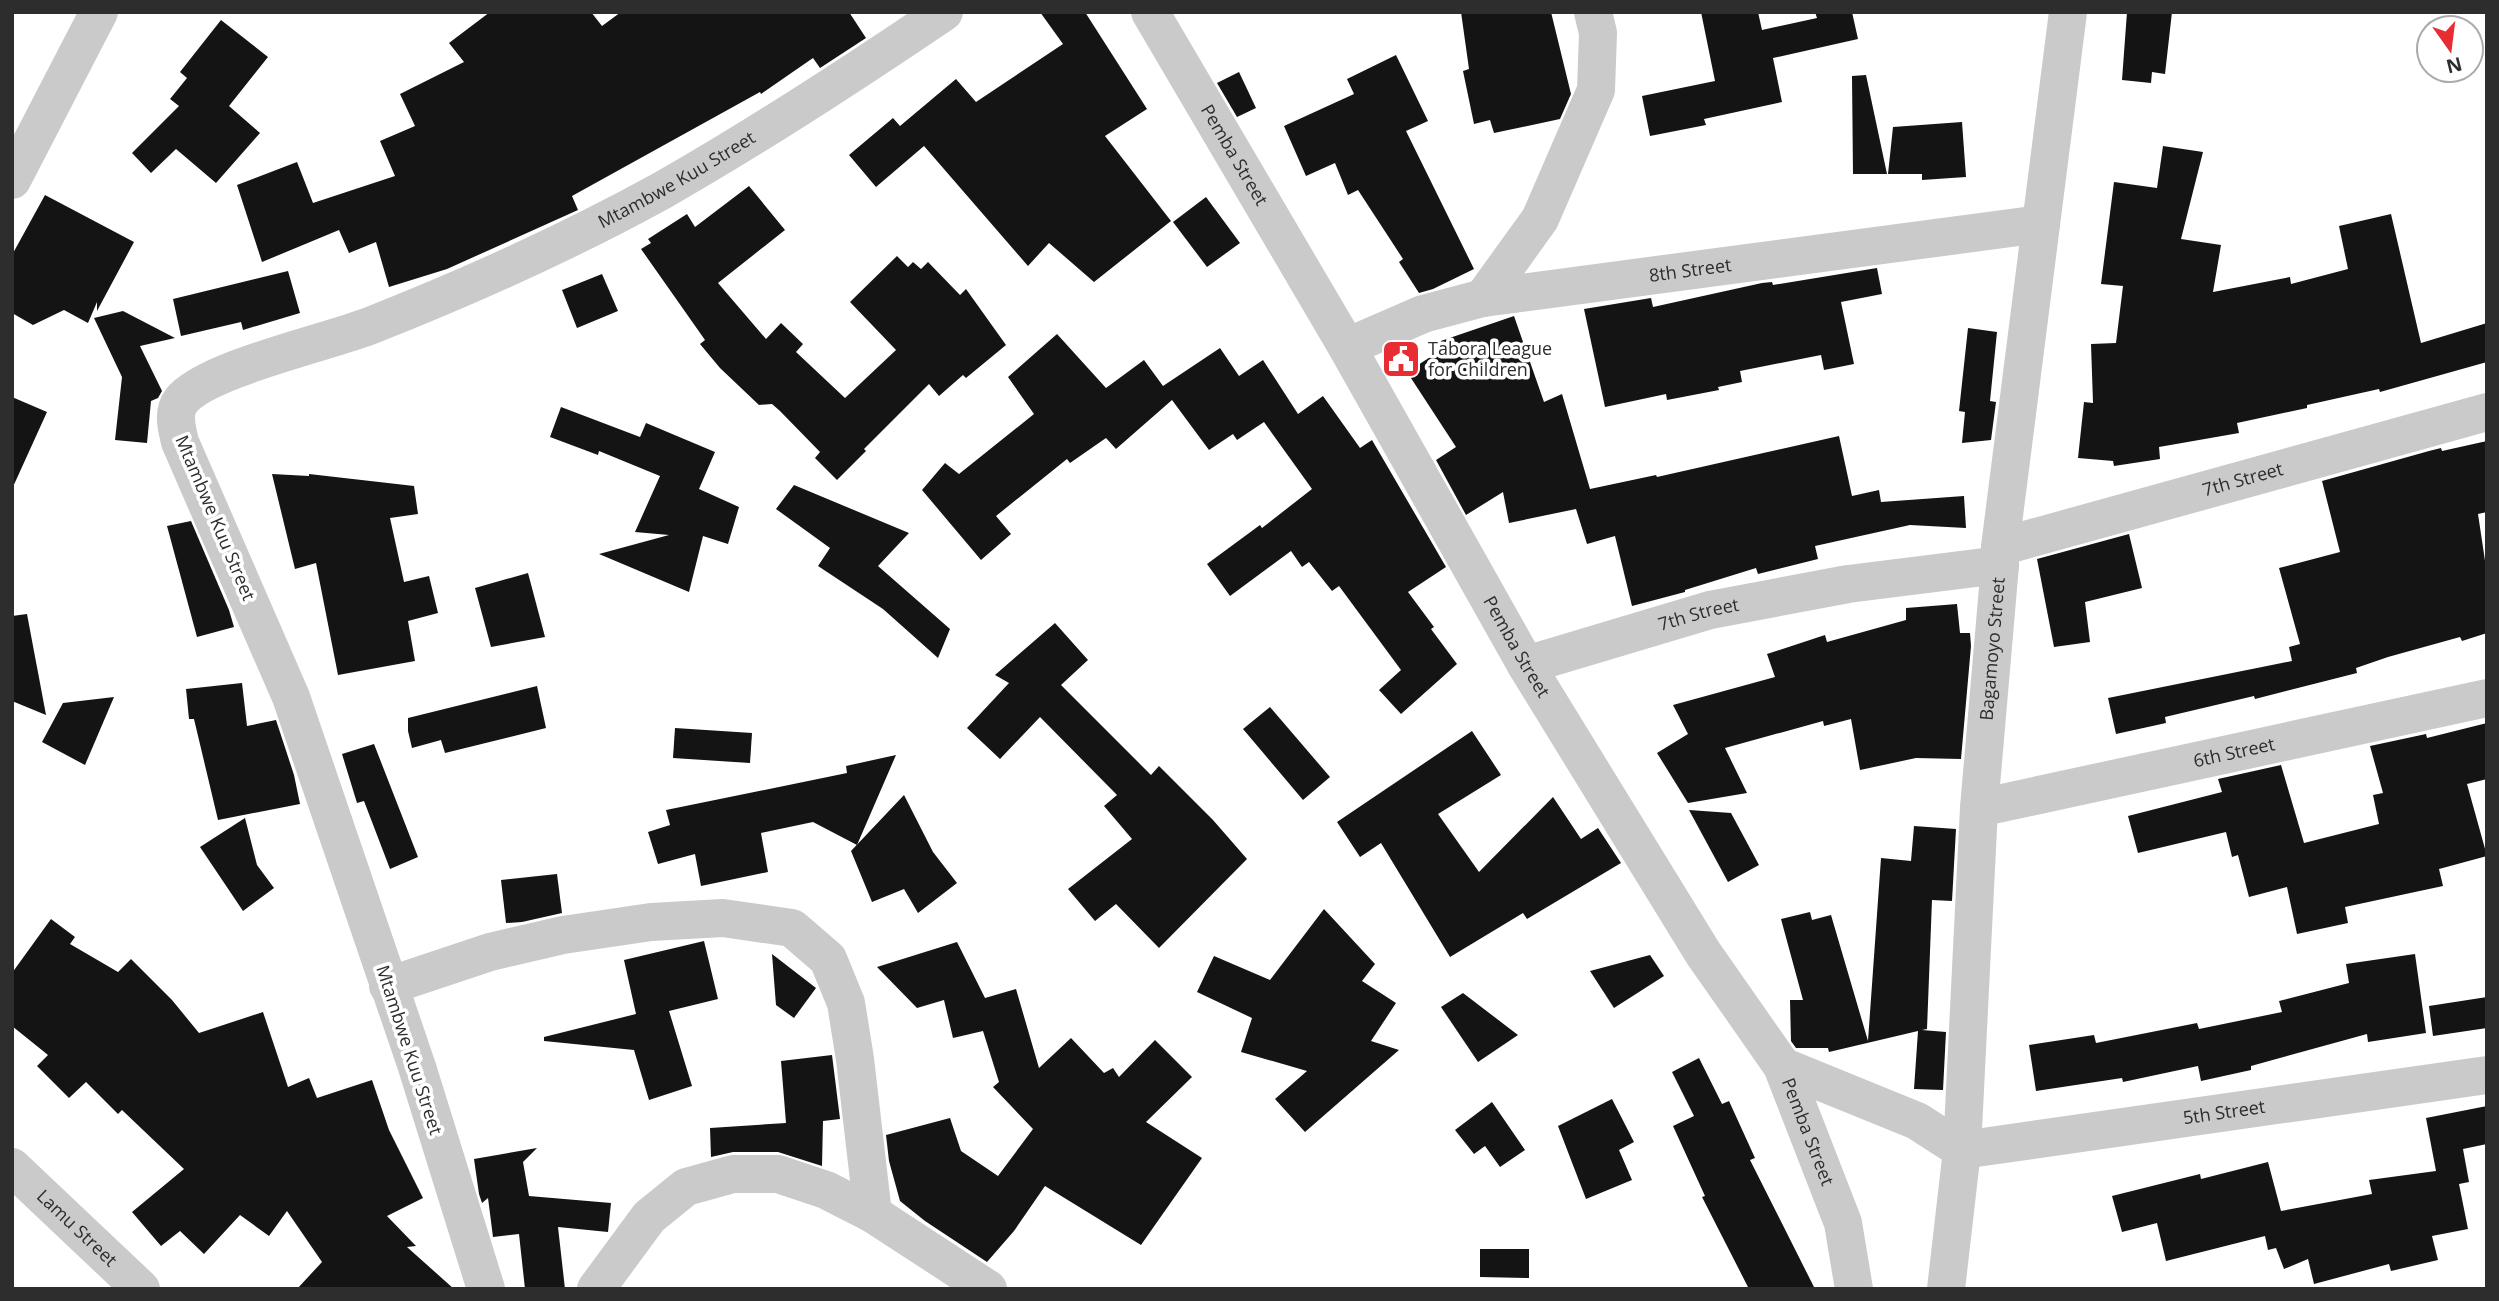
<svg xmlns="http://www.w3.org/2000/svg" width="2499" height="1301" viewBox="0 0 2499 1301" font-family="'Open Sans',sans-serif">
  <rect width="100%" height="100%" fill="#fff"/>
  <g fill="#141414">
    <polygon points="490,12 591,12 602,26 621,12 849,12 866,38 820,68 813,58 761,94 760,92 572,196 578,210 447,269 389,287 376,242 349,253 339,230 262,262 237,185 297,162 313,203 395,176 380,141 415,126 400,94 464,62 449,43"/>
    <polygon points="1040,12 1085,12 1147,109 1105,136 1171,221 1094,282 1049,243 1028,266 924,146 876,187 849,155 893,118 900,126 956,79 976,102 1063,44"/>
    <polygon points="1461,12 1551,12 1571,94 1560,119 1494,133 1490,120 1474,124 1463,71 1469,69"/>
    <polygon points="1701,12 1758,12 1762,30 1817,18 1815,12 1852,12 1858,39 1773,58 1782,102 1704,119 1706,125 1650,136 1642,96 1715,81"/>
    <polygon points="2127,12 2172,12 2165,74 2152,72 2151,83 2122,80"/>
    <polygon points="221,20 268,57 229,106 260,133 216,183 176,149 151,173 132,153 179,106 170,99 187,78 180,72"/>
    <polygon points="1396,55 1428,121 1406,131 1474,269 1433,289 1419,293 1399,262 1403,259 1358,190 1348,195 1335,163 1306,176 1284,126 1354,94 1347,79"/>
    <polygon points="1239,72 1256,108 1237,117 1217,83"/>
    <polygon points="1866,75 1887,174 1853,174 1852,76"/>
    <polygon points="1962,122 1966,177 1922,180 1922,174 1888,174 1893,127"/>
    <polygon points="2163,146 2203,152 2181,239 2221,245 2213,292 2290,277 2291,284 2348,269 2339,226 2391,214 2421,343 2487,323 2487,362 2380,392 2379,389 2307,405 2307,408 2237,423 2239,433 2159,447 2160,459 2114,466 2113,461 2078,458 2084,402 2093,403 2091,344 2116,343 2123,286 2101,284 2114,182 2157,188"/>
    <polygon points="749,186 785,230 718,283 766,339 781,323 803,344 796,352 845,398 896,350 850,302 897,256 908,267 913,262 921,269 928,262 960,295 966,289 1006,345 966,378 963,375 939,396 929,384 864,449 866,451 837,480 815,458 820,452 780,411 772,404 759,405 720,368 700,344 705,340 641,249 651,243 648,239 687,214 695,227"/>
    <polygon points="45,195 134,242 97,311 97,302 88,323 64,310 33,325 12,313 12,255"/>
    <polygon points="1206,197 1240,243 1207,267 1173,222"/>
    <polygon points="1877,268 1882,294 1841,302 1854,364 1824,370 1821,355 1740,371 1742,382 1718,387 1719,390 1667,400 1666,394 1605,407 1584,309 1651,298 1653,307 1762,283 1772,282 1773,285"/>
    <polygon points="288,271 300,313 243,330 241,322 181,336 173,299"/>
    <polygon points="602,274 618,311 577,328 562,290"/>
    <polygon points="123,311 175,338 140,346 162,391 158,398 151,401 147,443 115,440 122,377 94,318"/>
    <polygon points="1514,316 1544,402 1562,394 1590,489 1656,475 1657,477 1839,436 1852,496 1879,490 1881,502 1964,496 1966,528 1910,525 1815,546 1818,559 1758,574 1756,568 1685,590 1685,592 1632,606 1615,536 1587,544 1576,509 1509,523 1503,492 1466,515 1436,460 1456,447 1407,372 1435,354 1432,344"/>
    <polygon points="1968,328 1997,332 1990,401 1996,402 1991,440 1962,443 1965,412 1959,411"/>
    <polygon points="1057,334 1106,388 1144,360 1163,386 1220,348 1239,376 1263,360 1298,414 1323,396 1360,448 1372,440 1446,567 1408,592 1434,627 1431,629 1457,664 1401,714 1379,690 1401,670 1339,586 1332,591 1309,562 1302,567 1291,551 1230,596 1207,564 1260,525 1262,528 1312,489 1264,422 1237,440 1233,434 1209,450 1172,400 1116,449 1106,438 1070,463 1067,459 996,516 1011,534 981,560 922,490 945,463 959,474 1034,414 1008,377"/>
    <polygon points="12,397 47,412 12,489"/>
    <polygon points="561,407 640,437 646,423 715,452 699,489 739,507 728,544 703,536 689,592 599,554 669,535 635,532 660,476 599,451 598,455 550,437"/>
    <polygon points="2487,441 2487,512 2478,514 2487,574 2487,633 2462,641 2460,637 2388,657 2356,668 2357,673 2255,699 2254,696 2165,717 2166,723 2116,734 2108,698 2292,661 2289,647 2300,644 2279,568 2340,552 2322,481 2429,451 2441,448 2442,451"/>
    <polygon points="272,474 309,476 309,474 414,486 418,514 390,518 404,582 429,576 438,613 408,621 415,661 338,675 316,563 295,569"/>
    <polygon points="794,485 909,533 878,566 950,629 938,658 883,609 818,566 830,548 776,509"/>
    <polygon points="191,521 229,610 234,627 197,637 167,526"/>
    <polygon points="2129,534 2142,588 2085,602 2090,642 2054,647 2037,559"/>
    <polygon points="528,573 545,637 491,647 475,588"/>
    <polygon points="1957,604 1960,633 1970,633 1971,646 1961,759 1916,758 1860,770 1851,719 1824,726 1823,721 1725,748 1747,793 1688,803 1657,753 1688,734 1673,705 1775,677 1767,654 1825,635 1827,642 1906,620 1906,608"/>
    <polygon points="27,614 46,715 12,701 12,616"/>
    <polygon points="1055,623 1088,660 1061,685 1151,775 1159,766 1213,820 1247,859 1159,948 1116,904 1095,921 1068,889 1132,839 1104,806 1117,795 1040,717 1000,759 967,728 1009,683 995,675"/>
    <polygon points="242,683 247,726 276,720 294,775 300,804 218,820 194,719 189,719 186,689"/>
    <polygon points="537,686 546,728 445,753 441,740 412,748 408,731 408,718"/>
    <polygon points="114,697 85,765 42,742 63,703"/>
    <polygon points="1270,707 1330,777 1303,800 1243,729"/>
    <polygon points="2487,723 2487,779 2467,784 2487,856 2439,869 2443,886 2345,907 2348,923 2297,934 2287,887 2249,897 2238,855 2232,857 2226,832 2138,853 2128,816 2222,792 2218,779 2281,765 2304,843 2379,824 2373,795 2383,793 2370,746 2426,734 2427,738"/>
    <polygon points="675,728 752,733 750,763 673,758"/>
    <polygon points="1472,731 1501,775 1438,814 1479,872 1553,797 1581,839 1598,828 1621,863 1527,919 1523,913 1450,957 1381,843 1360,857 1337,822"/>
    <polygon points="374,744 418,857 390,869 364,801 357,803 342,754"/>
    <polygon points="896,755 857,845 813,822 761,833 768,872 701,886 695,854 658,864 648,832 670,825 666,810 847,773 846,766"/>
    <polygon points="904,795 933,852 957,883 918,913 904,889 872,902 851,851"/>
    <polygon points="1689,810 1731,813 1759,865 1728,882"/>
    <polygon points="245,818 257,865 274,888 243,911 200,847"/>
    <polygon points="1914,826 1956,829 1952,901 1932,900 1927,1029 1922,1030 1946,1032 1943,1090 1914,1089 1918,1031 1829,1052 1828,1048 1796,1048 1791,1041 1790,1000 1803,1000 1781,919 1810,912 1812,920 1831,915 1868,1041 1881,858 1911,861"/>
    <polygon points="557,874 562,913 522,922 506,923 501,880"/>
    <polygon points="1324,909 1375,964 1362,981 1396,1003 1371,1041 1399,1050 1305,1132 1275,1099 1307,1071 1241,1052 1252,1018 1197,992 1214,956 1270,980"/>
    <polygon points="51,919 75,937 70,944 118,972 131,959 172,1000 199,1033 263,1012 288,1087 309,1078 317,1098 372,1080 389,1130 423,1198 387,1216 416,1246 407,1247 454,1289 297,1289 322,1262 287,1211 269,1236 240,1215 204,1254 180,1231 161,1246 132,1212 184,1169 122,1110 118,1114 86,1082 69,1098 37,1066 48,1055 12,1026 12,973"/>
    <polygon points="704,941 718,999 669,1011 692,1086 649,1100 634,1050 544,1041 544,1037 636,1014 624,960"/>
    <polygon points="957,942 985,998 1016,989 1039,1068 1071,1038 1104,1073 1113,1068 1119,1077 1155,1040 1192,1077 1146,1122 1202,1158 1141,1245 1045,1186 1014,1231 987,1262 925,1221 900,1201 889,1161 886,1135 950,1118 961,1151 998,1176 1033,1129 993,1087 999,1082 983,1031 953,1038 944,1000 917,1008 877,967"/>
    <polygon points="772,954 816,988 794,1018 776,1005"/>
    <polygon points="2415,954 2426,1033 2368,1042 2367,1034 2251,1066 2251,1070 2201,1081 2198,1066 2123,1082 2122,1078 2036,1091 2029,1045 2094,1035 2096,1043 2197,1023 2199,1029 2282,1012 2279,1001 2349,983 2346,964"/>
    <polygon points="1650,955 1664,976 1614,1008 1590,971"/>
    <polygon points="1463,993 1518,1035 1478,1062 1441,1007"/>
    <polygon points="2487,997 2487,1028 2433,1036 2429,1006"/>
    <polygon points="832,1055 840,1119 823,1121 822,1166 778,1152 733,1152 711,1157 710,1128 786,1123 781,1061"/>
    <polygon points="1699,1058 1722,1104 1729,1101 1755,1158 1750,1160 1815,1289 1749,1289 1702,1197 1705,1196 1673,1126 1694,1116 1672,1072"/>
    <polygon points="1612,1099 1634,1142 1619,1150 1632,1180 1586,1199 1558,1126"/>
    <polygon points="1492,1102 1525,1150 1500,1167 1485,1146 1474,1154 1455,1130"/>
    <polygon points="2487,1106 2487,1144 2463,1149 2469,1182 2459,1184 2468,1229 2432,1236 2438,1260 2391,1271 2389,1264 2314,1284 2308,1259 2284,1269 2276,1248 2268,1250 2265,1236 2166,1261 2157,1223 2122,1232 2112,1196 2200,1174 2201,1179 2268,1162 2281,1211 2372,1194 2369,1180 2436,1171 2426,1118"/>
    <polygon points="537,1148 523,1162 529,1196 611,1203 608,1232 558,1227 565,1289 525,1289 519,1234 493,1237 488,1198 482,1203 479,1194 474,1159"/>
    <polygon points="1480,1249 1529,1249 1529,1278 1480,1277"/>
  </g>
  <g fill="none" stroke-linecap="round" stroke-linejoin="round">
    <g stroke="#cacaca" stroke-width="38">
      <path id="s1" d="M 1150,12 L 1347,347 L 1526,665 L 1703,953 L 1782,1066 L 1843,1223 L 1854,1289"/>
      <polyline points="12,180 99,12"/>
      <polyline points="1483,298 1540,219 1596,90 1598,33 1593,12"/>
      <path id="s2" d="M 1347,347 L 1423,314 L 1483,298 L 2041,224"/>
      <path id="s3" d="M 2000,547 L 2487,412"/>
      <path id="s4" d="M 1526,665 L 1710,610 L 1848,584 L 2000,565"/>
      <path id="s5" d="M 1979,808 L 2487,698"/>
      <polyline points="388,986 490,952 563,935 651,922 723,918 792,928 828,959 846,1003 855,1059 873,1214"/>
      <path id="s6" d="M 1782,1066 L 1917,1121 L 1962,1150 L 2487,1075"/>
      <path id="s7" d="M 12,1167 L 141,1289"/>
      <path id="s8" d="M 486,1289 L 417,1067 L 291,697 L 180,442 C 177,429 172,413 181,401 C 205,369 330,342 372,325 C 471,286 568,242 661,191 C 758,136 851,75 944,12"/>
      <polyline points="596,1289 649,1217 686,1187 733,1174 778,1174 826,1190 873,1214 988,1289"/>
      <path id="s9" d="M 1946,1289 L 1962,1150 L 1979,808 L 2000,565 L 2000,547 L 2068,12"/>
    </g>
  </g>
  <defs>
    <symbol id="civic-square" viewBox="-11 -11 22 22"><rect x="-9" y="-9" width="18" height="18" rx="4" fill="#e72c34" stroke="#fff"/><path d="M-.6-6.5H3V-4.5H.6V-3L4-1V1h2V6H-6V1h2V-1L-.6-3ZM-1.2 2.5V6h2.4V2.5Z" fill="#fff"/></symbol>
  </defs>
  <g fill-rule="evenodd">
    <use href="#civic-square" x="1379" y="337" width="44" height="44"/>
  </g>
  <g text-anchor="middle" stroke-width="7" stroke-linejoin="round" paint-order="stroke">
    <g font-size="18" fill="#2d2d2d" stroke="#fff">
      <text dy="6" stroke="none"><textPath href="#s1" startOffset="166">Pemba Street</textPath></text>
      <text dy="6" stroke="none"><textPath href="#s8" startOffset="1489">Mtambwe Kuu Street</textPath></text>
      <text dy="6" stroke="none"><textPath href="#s2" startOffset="354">8th Street</textPath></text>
      <text dy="6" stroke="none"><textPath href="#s3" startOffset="252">7th Street</textPath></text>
      <text transform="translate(215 518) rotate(67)" y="6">Mtambwe Kuu Street</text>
      <text dy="6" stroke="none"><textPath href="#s4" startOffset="180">7th Street</textPath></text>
      <text dy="6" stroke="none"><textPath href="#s1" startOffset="733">Pemba Street</textPath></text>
      <text dy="6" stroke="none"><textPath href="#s9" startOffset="642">Bagamoyo Street</textPath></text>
      <text dy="6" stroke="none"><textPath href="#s5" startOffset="261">6th Street</textPath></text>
      <text transform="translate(409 1050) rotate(72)" y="6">Mtambwe Kuu Street</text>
      <text dy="6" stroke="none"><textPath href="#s6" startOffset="464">5th Street</textPath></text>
      <text dy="6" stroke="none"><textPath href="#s1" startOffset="1300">Pemba Street</textPath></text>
      <text dy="6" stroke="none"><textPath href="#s7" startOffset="89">Lamu Street</textPath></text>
    </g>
    <g font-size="18" fill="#2d2d2d" stroke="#fff" text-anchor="start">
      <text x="1428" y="355">Tabora League<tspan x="1428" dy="21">for Children</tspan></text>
    </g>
  </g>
  <rect width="2499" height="1301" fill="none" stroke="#2d2d2d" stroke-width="28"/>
  <g transform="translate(2450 49) rotate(166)"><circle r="33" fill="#ffffff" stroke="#ababab" stroke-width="2"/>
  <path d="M0-5L12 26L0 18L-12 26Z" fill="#e72c34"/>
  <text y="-10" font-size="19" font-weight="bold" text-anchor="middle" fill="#2d2d2d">N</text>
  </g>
</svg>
